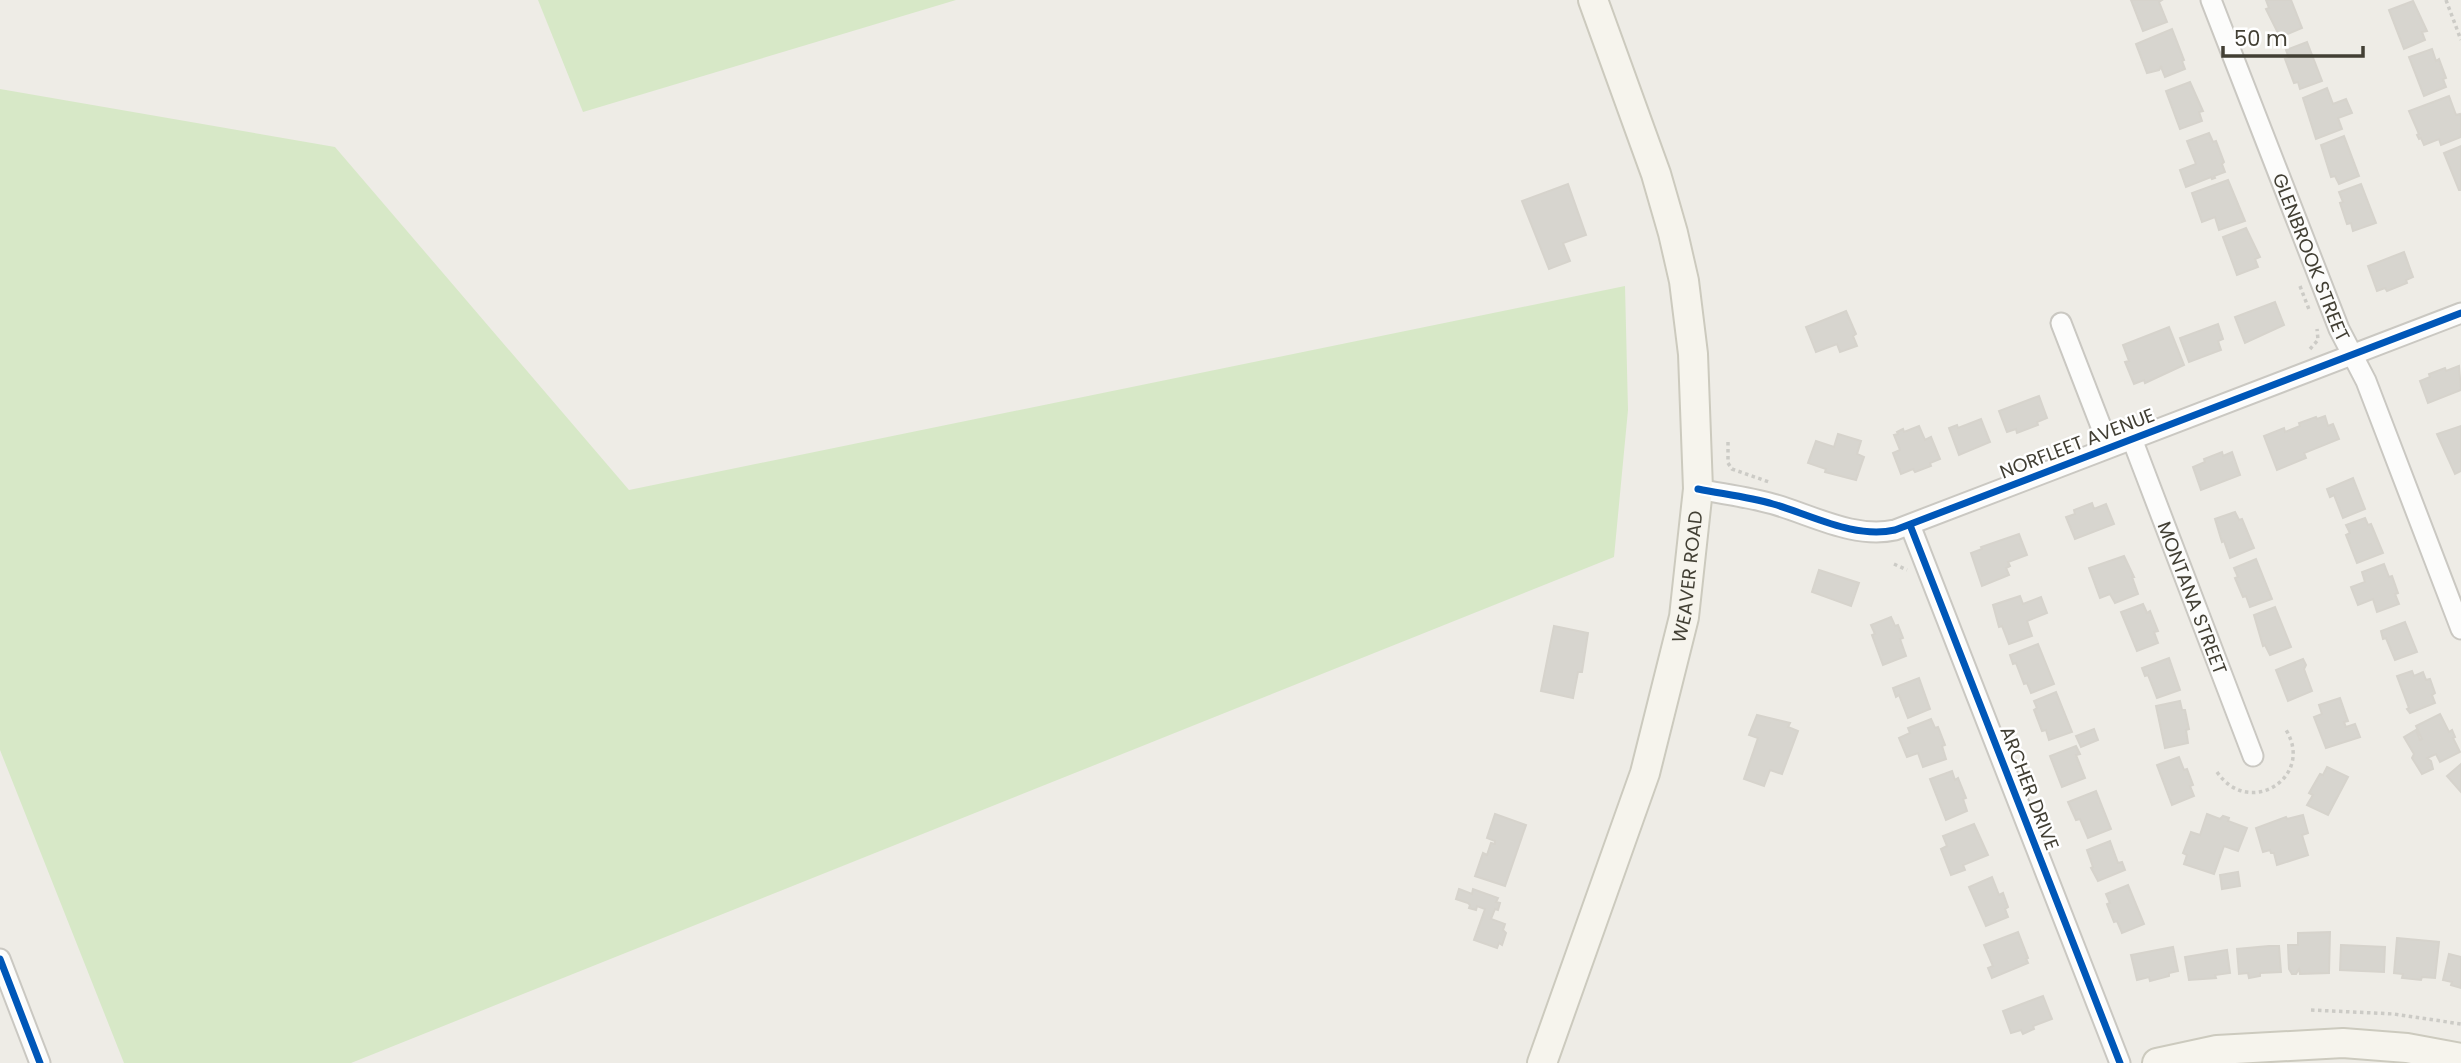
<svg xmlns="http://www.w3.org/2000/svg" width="2461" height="1063" viewBox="0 0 2461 1063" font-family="Poppins,sans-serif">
  <rect width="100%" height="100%" fill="#eeece6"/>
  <g fill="#d7e8c7">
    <polygon points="538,0 956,0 583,112"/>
    <polygon points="0,89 335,147 629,490 1625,286 1628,410 1614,557 351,1063 124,1063 0,750"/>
  </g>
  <g fill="#d7d5cf" stroke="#d6d3cc" stroke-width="2">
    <polygon points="2131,0 2162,0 2159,2 2167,22 2143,31"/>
    <polygon points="2266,0 2291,0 2302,28 2280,37 2266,9 2269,8"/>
    <polygon points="2413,1 2427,31 2422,32 2425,40 2404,49 2389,10"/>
    <polygon points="2172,29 2184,60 2182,61 2185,69 2165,77 2161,67 2159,70 2147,73 2136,44"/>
    <polygon points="2307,42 2322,81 2300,89 2298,82 2294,83 2285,59 2289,58 2286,50"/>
    <polygon points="2432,49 2436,61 2439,59 2446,78 2443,79 2446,87 2424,96 2409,57"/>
    <polygon points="2190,82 2203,111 2199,112 2202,121 2180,129 2166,91"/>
    <polygon points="2327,88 2333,104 2346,99 2352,113 2338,118 2342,129 2316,139 2303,98"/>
    <polygon points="2449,96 2456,115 2460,114 2461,117 2461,137 2441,145 2439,139 2424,145 2421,138 2419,139 2417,135 2419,134 2409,111"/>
    <polygon points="2209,133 2213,142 2216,141 2224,162 2222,164 2225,172 2214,176 2215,178 2212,179 2211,177 2186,187 2180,170 2196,164 2187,141"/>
    <polygon points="2344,136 2359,176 2339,184 2335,176 2331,177 2321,145"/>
    <polygon points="2461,146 2461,190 2459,190 2444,153"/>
    <polygon points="2228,180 2245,221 2219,230 2215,217 2202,222 2192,193"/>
    <polygon points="1568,184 1586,235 1563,243 1570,261 1549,269 1522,201"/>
    <polygon points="2361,184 2376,223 2353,231 2351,223 2347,224 2340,203 2343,202 2339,192"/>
    <polygon points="2246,228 2260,257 2255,259 2258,267 2237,275 2223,237"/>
    <polygon points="2404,252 2413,277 2406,280 2407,283 2387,291 2385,288 2377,291 2368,266"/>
    <polygon points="2275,302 2284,325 2245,343 2235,317"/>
    <polygon points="1846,311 1856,334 1853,336 1857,346 1840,352 1837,344 1816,352 1806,327"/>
    <polygon points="2218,324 2223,339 2218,341 2221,350 2189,362 2180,338"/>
    <polygon points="2169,327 2184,365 2145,383 2144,380 2134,384 2125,362 2129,361 2123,345"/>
    <polygon points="2459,366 2461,390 2428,403 2420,381 2430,377 2429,374 2445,368 2446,371"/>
    <polygon points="2039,396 2047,418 2037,422 2038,425 2017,433 2016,429 2007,432 1999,411"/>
    <polygon points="2325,416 2328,426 2333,424 2339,439 2304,453 2306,458 2277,470 2264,436 2284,428 2285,432 2300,426 2299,423 2316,417 2317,419"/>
    <polygon points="1981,419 1990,442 1959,455 1949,428 1957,425 1958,428"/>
    <polygon points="1919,426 1925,440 1931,437 1940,459 1930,463 1931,466 1915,472 1913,469 1901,474 1893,453 1900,450 1894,435 1898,434 1897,432 1903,429 1904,432"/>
    <polygon points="2461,426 2461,471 2455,474 2437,434"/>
    <polygon points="1838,434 1861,441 1857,454 1864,457 1856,480 1825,472 1826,469 1808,463 1816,441 1834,447"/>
    <polygon points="2222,452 2223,456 2232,452 2240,475 2201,490 2193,467 2205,462 2204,459"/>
    <polygon points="2353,478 2365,509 2343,518 2334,495 2330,497 2327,489"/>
    <polygon points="2092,503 2094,509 2106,504 2114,524 2075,539 2066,517 2075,514 2074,510"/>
    <polygon points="2235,512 2239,520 2242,519 2254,548 2230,558 2224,541 2222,542 2215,519"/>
    <polygon points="2365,518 2368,525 2371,524 2383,553 2357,563 2346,535 2350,533 2346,525"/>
    <polygon points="2019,534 2027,555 2008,562 2010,566 2006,568 2009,575 1982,586 1971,553 1982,549 1981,547"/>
    <polygon points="2124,556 2134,577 2132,577 2138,594 2115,603 2110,594 2100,598 2089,568"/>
    <polygon points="2256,559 2272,599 2250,607 2246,596 2243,597 2235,578 2238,577 2234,568"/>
    <polygon points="2384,564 2389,577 2392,576 2398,593 2395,594 2399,604 2377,612 2373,599 2358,605 2351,587 2365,582 2362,572"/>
    <polygon points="1819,570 1859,583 1851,606 1812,592"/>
    <polygon points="2020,596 2023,604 2041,597 2047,613 2027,621 2032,636 2009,644 2002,626 1999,627 1993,605"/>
    <polygon points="2143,604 2147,613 2150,611 2158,631 2154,632 2158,643 2137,651 2121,612"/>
    <polygon points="2275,607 2291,647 2270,655 2265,645 2263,646 2254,615"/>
    <polygon points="1891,617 1895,626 1898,625 1903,638 1900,639 1906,656 1883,665 1872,635 1875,634 1871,625"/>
    <polygon points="2405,622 2417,652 2395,660 2386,638 2383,639 2381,631"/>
    <polygon points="1554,626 1588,633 1582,672 1578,672 1573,698 1541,691"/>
    <polygon points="2038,644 2054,684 2031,693 2027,683 2024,684 2016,663 2013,664 2010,655"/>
    <polygon points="2169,658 2180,690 2157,698 2148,675 2145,676 2142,668"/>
    <polygon points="2303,659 2306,665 2304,669 2312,691 2288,701 2276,670"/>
    <polygon points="2412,671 2414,676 2423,672 2426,680 2430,679 2435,693 2432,695 2435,703 2410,713 2407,709 2409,708 2397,676"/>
    <polygon points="1919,678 1930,709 1908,718 1899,695 1896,697 1893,688"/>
    <polygon points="2056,692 2072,732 2049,740 2046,730 2042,731 2034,710 2037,708 2034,701"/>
    <polygon points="2340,698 2348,721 2344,722 2346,727 2355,724 2360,737 2326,748 2314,717 2322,714 2319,705"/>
    <polygon points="2180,701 2182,710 2185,710 2189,729 2186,730 2188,743 2165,748 2156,706"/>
    <polygon points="2440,714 2449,732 2452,730 2455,737 2453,738 2460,752 2440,762 2436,754 2427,758 2431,761 2433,769 2422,774 2412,758 2414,754 2404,737 2416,730 2420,740 2422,739 2416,726"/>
    <polygon points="1757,715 1790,723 1788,727 1798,731 1782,774 1770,770 1764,786 1744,779 1758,738 1749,735"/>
    <polygon points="1931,719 1935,728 1938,727 1945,745 1942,746 1946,759 1923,767 1918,753 1907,757 1899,738 1910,733 1908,728"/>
    <polygon points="2094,729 2098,740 2081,747 2076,736"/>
    <polygon points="2076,746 2080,754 2076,755 2085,778 2062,787 2050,756"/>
    <polygon points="2179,757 2184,770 2187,769 2193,785 2190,786 2194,796 2172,805 2157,765"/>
    <polygon points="2461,764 2461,792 2447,776"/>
    <polygon points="2327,767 2348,777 2328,815 2307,805 2313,795 2309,793 2320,774 2323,775"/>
    <polygon points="1952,771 1955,780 1958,778 1966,798 1963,799 1967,811 1946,820 1930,779"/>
    <polygon points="2096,791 2111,829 2088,838 2080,819 2076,820 2068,802"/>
    <polygon points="1495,814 1526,825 1505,886 1475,876 1483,853 1487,855 1491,843 1495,844 1495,841 1487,838"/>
    <polygon points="2207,814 2220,819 2223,816 2229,818 2228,821 2247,828 2238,851 2224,846 2214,874 2184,864 2187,855 2183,853 2191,832 2200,835"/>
    <polygon points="2303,815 2308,833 2302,835 2308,855 2277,865 2274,853 2271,853 2270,850 2263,852 2256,828 2286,817 2287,819"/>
    <polygon points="1974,824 1988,855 1963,865 1965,870 1951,875 1941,849 1947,846 1943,836"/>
    <polygon points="2110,841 2118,863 2122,862 2125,870 2098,881 2091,868 2093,867 2087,850"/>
    <polygon points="2238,872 2240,886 2222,889 2220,875"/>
    <polygon points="1992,877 1999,895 2003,893 2008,907 2005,909 2008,917 1986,926 1969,887"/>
    <polygon points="2128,885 2144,924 2122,933 2117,921 2114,922 2107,904 2110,903 2106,894"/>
    <polygon points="1459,889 1472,894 1473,889 1498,898 1496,902 1500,903 1498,910 1495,909 1491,919 1505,924 1503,930 1506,933 1502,945 1499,943 1497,948 1474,940 1485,909 1477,906 1476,910 1469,908 1470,905 1468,903 1456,899"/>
    <polygon points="2018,932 2028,958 2026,959 2028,963 1992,978 1988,968 1993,966 1984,945"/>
    <polygon points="2330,932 2329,973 2300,974 2299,969 2296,974 2292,974 2289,969 2288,945 2298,945 2298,933"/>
    <polygon points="2397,938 2439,942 2435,978 2422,977 2421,980 2402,978 2403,974 2394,973"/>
    <polygon points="2341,945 2385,947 2384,972 2340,970"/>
    <polygon points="2269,946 2279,946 2281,972 2260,973 2260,976 2249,978 2248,973 2239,974 2237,949"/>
    <polygon points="2173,947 2178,971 2169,973 2169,976 2150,981 2149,977 2137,980 2131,955"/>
    <polygon points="2227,950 2230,973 2215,975 2216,978 2189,980 2185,957"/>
    <polygon points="2449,954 2461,957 2461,988 2451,985 2452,982 2443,980"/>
    <polygon points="2043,996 2052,1019 2033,1026 2034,1029 2023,1034 2021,1030 2011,1033 2003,1011"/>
  </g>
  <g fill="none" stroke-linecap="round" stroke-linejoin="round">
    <defs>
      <g id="minor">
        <path id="s1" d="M 2211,0 L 2339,329 L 2366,381 L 2461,629"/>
        <polyline points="2061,323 2109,447"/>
        <path id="s2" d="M 2132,439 L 2253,756"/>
        <path d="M 1698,489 C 1723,494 1749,497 1773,504 C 1812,515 1854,539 1895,530 L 2461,313"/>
        <polyline points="1910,525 2120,1063"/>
        <polyline points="0,959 40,1063"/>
      </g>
      <g id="secondary">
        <path id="s3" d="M 1542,1063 L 1645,773 L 1684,617 L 1698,489 L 1693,354 L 1684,281 L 1673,233 L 1656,174 L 1593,0"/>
        <polyline points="2157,1063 2217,1050 2343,1043 2407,1048 2461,1058"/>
      </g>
    </defs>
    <use href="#minor" stroke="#cac8c2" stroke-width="23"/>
    <use href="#secondary" stroke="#cccabe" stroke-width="32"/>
    <g stroke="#cccbc6" stroke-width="3.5" stroke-dasharray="3.5 3.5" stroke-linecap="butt">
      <polyline points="2446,0 2461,40"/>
      <polyline points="2300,286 2310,312"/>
      <polyline points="2310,349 2318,340 2317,329"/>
      <polyline points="1728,442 1728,463 1732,469 1769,482"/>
      <polyline points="1894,564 1907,570"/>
      <path d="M 2217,772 C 2249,819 2315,777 2286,730"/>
      <polyline points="2311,1010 2394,1014 2461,1024"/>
    </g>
    <use href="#minor" stroke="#fcfcfb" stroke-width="19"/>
    <use href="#secondary" stroke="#f6f4ed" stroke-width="28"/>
    <defs>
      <g id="cycleway">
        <path d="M 1698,489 C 1723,494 1749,497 1773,504 C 1812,515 1854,539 1895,530 L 2461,313"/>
        <polyline points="1910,525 2120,1063"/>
        <polyline points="0,959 40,1063"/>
      </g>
    </defs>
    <use href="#cycleway" stroke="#fff" stroke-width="11"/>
    <use href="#cycleway" stroke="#0057b8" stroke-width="7"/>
  </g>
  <g text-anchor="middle" stroke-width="5" stroke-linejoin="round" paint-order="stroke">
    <g font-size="19" fill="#423f34" stroke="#fff">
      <text dy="7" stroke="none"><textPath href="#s1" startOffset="276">GLENBROOK STREET</textPath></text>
      <text transform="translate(2077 443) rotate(-21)" y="7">NORFLEET AVENUE</text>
      <text dy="7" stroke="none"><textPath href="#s3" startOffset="509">WEAVER ROAD</textPath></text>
      <text dy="7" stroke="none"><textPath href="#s2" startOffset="170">MONTANA STREET</textPath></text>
      <text transform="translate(2030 788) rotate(69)" y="7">ARCHER DRIVE</text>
    </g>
  </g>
  <path d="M2223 46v10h140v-10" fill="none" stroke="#423f34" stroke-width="3.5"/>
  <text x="2234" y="46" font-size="21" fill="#423f34" stroke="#ffffff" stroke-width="5" paint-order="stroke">50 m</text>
</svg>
